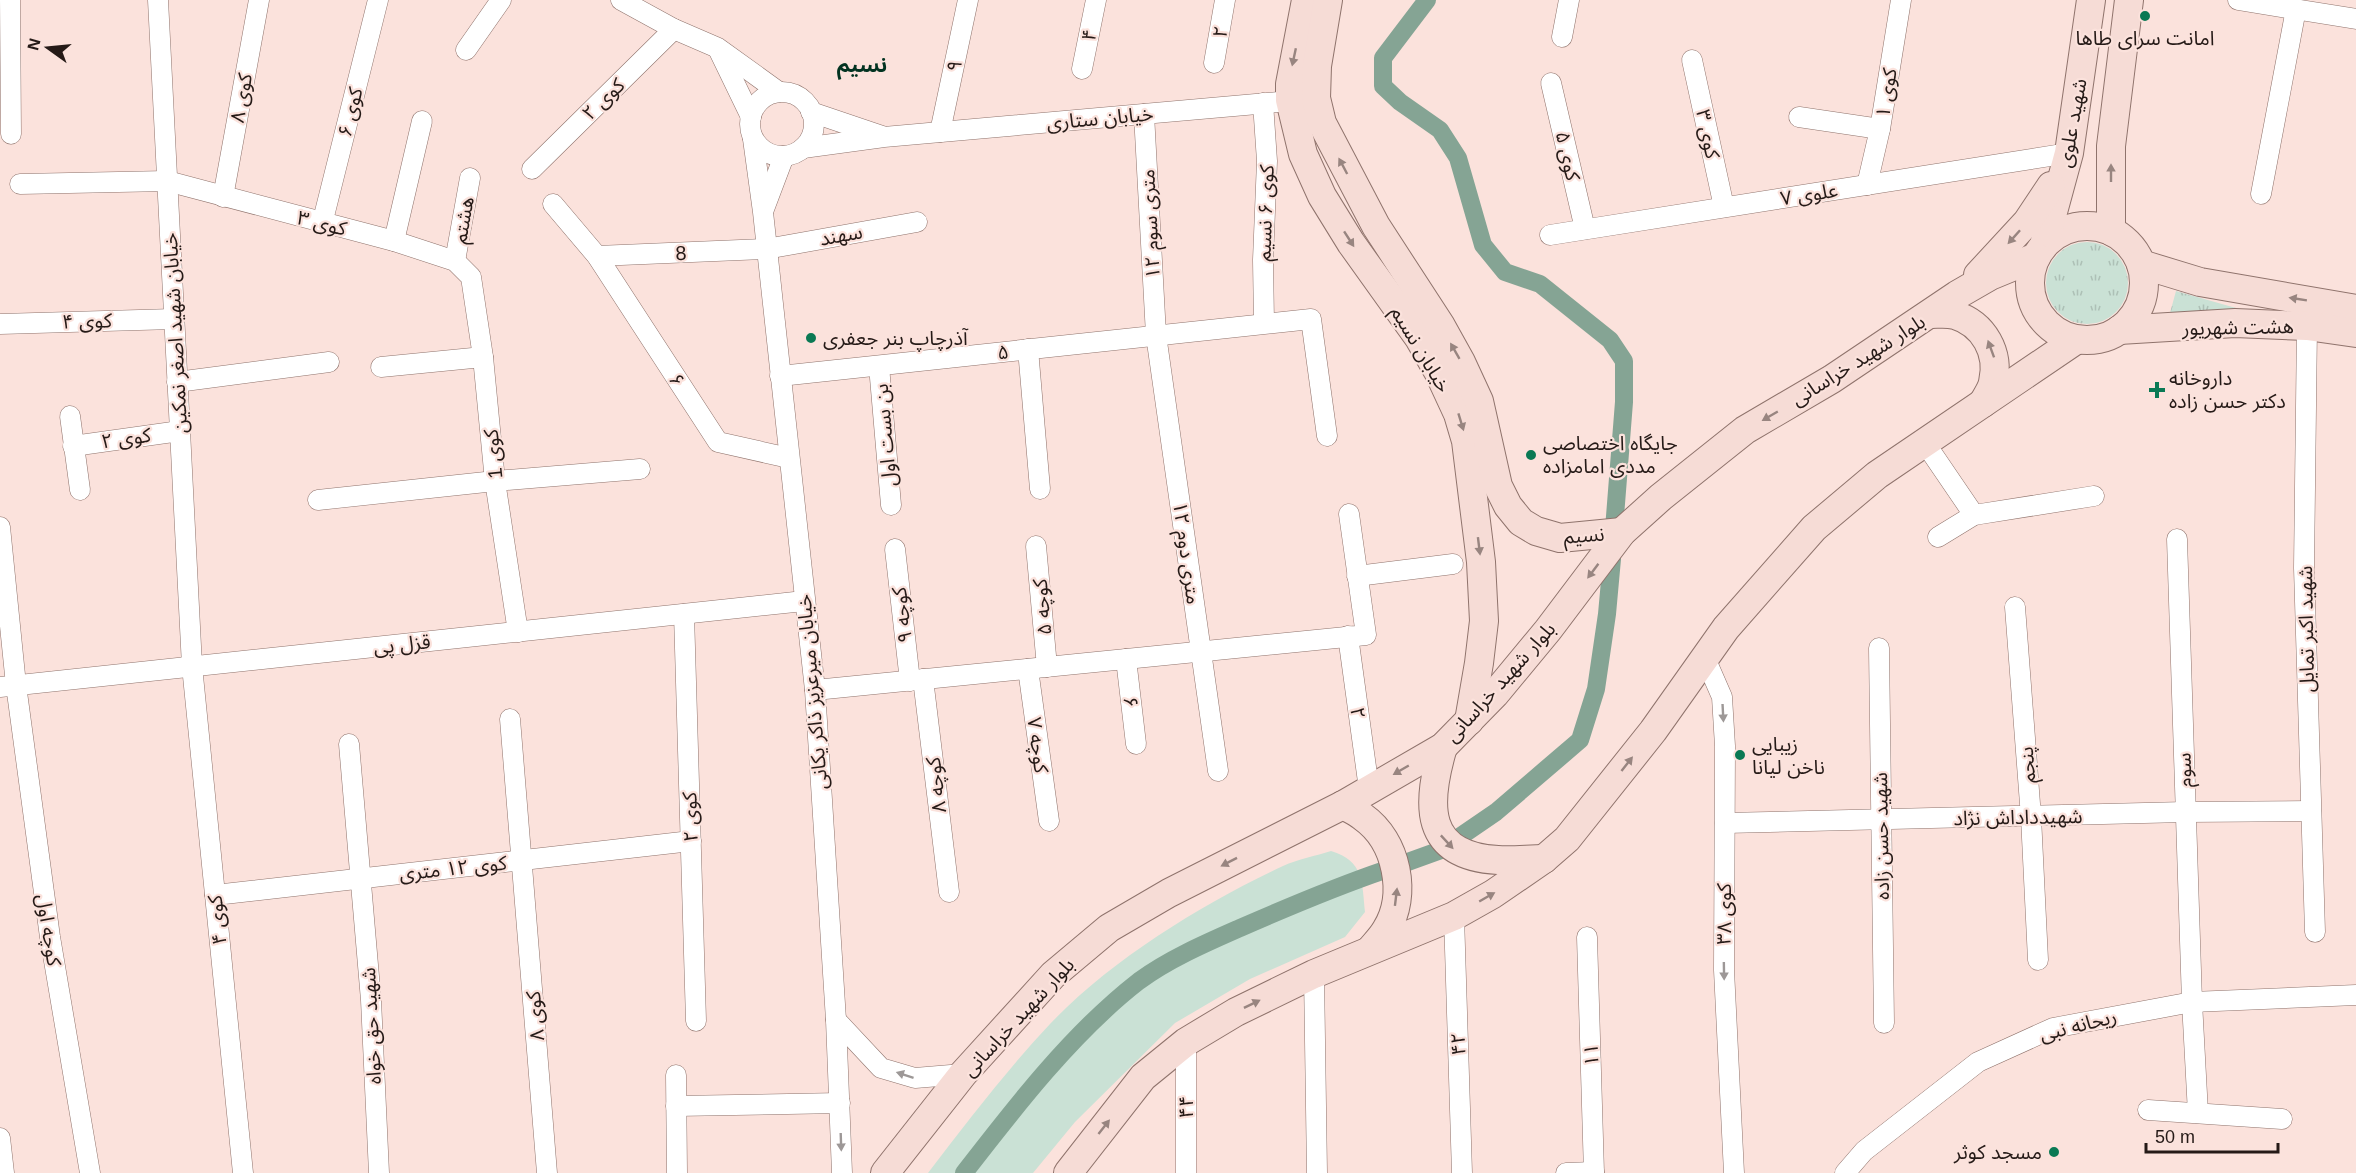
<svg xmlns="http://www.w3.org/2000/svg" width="2356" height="1173" viewBox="0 0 2356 1173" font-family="Arial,'Noto Sans Arabic',sans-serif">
  <defs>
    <pattern id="grass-tufts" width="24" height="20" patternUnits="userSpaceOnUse" patternTransform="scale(1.5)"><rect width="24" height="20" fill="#cae1d5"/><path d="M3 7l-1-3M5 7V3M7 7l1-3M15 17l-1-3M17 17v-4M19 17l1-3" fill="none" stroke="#adc0b6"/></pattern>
  </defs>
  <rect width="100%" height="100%" fill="#fbe2dc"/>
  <g fill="url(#grass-tufts)">
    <circle cx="2087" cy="283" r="41"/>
    <polygon points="2176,291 2243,310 2170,313"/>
  </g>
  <path fill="#cae1d5" d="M 1331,851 C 1364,861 1362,882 1365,912 L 1345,937 L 1250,979 L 1175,1023 L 1075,1122 L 1033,1173 L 928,1173 C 967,1122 1006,1071 1050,1024 C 1112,959 1202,904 1283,866 C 1298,859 1316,856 1331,851 Z"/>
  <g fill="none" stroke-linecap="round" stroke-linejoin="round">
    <g stroke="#85a494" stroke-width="18">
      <polyline points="1427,0 1383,58 1383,86 1400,102 1440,130 1458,158 1483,245 1505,272 1540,284 1610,340 1624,361 1624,402 1614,529"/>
      <polyline points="1458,838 1496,812 1580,740 1596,689 1607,614 1612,559"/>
      <polyline points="1405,863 1441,850"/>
      <path d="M 964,1173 C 1015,1107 1073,1032 1139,981 C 1169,959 1206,943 1240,928 C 1288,907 1335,887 1385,870"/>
    </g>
    <defs>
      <g id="street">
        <polyline points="10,0 11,134"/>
        <polyline points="158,0 192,666 243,1173"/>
        <polyline points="621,0 674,29 718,48 779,92"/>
        <polyline points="2238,0 2356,19"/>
        <polyline points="1562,37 1569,0"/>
        <polyline points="466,50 501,0"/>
        <polyline points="719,51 751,117"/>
        <polyline points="1692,60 1724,207"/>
        <polyline points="1214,63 1225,0"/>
        <polyline points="1082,69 1096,0"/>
        <polyline points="1551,83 1585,229"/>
        <circle cx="782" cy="124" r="32"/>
        <polyline points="1263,103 1267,161 1263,260 1264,323"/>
        <polyline points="811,112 882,136"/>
        <polyline points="1144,114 1156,335 1218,771"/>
        <polyline points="1799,117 1880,129"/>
        <polyline points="940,132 968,0"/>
        <polyline points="753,139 763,212 815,690 836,1020 842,1173"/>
        <polyline points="803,148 884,137 1302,100"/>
        <polyline points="532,169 674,29"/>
        <polyline points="20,184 167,181 394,241 455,261 471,277 483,357 495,481 518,632"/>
        <polyline points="1867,185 1880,129 1901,0"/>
        <polyline points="2261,194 2296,9"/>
        <polyline points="223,197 259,0"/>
        <polyline points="553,204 597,256 718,442 789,458"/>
        <polyline points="764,209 784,156"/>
        <polyline points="322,224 378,0"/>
        <polyline points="1550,235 2069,153"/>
        <polyline points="394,241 422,121"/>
        <polyline points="597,256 766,249 917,222"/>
        <polyline points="455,261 470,178"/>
        <polyline points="0,324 174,319"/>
        <polyline points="2307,326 2304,568 2315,932"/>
        <polyline points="1028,349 1040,489"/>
        <polyline points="879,366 891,505"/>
        <polyline points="381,367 483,357"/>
        <polyline points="780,376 1311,319 1327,436"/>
        <polyline points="177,382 329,362"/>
        <polyline points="70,416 80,490"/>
        <polyline points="1925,443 1974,515"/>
        <polyline points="73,446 180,431"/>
        <polyline points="318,500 495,481 640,469"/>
        <polyline points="0,527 16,685 50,937 90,1173"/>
        <polyline points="1938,537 1974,515 2094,496"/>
        <polyline points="2177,539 2192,1002 2198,1113"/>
        <polyline points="1036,546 1047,667"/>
        <polyline points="895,549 910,681"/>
        <polyline points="1357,576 1453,564"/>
        <polyline points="2015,607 2031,817 2038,960"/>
        <polyline points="684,614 696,1021"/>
        <polyline points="1348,636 1369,789"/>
        <polyline points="1879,648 1884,1023"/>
        <polyline points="1705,658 1722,697 1725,746 1724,970 1734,1173"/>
        <polyline points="1126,659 1136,744"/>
        <polyline points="1028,669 1049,821"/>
        <polyline points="923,679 949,892"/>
        <polyline points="0,687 804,601"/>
        <polyline points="815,690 1366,635 1349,514"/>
        <polyline points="510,719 547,1173"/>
        <polyline points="349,744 371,1000 379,1173"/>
        <polyline points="1725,823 2185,812 2311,811"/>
        <polyline points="215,895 691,841"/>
        <polyline points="1454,916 1462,1173"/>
        <polyline points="1587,937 1594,1173"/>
        <polyline points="1314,974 1317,1173"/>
        <polyline points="836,1020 881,1068 915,1078 963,1074"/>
        <polyline points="676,1075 677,1173"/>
        <polyline points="676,1106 840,1103"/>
        <polyline points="2148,1110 2282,1119"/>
        <polyline points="0,1138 4,1173"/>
        <polyline points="1186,1173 1186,1042"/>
        <polyline points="1566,1173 1594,1172"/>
        <polyline points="1845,1173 1864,1151 1978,1062 2053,1028 2192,1002 2356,995"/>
      </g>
      <g id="secondary">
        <polyline points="1306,0 1290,84 1290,100 1303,154 1322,196 1351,243 1419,338 1439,373 1458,414 1466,441 1481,562 1484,621 1479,663 1469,721"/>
        <polyline points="1328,0 1317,66 1316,98 1322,123 1376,226 1441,326 1461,362 1479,401 1498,486 1508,506 1521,522 1536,531 1560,538 1622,532"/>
        <circle cx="2087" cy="283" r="57"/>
        <polyline points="2111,231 2111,146 2129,0"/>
        <polyline points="2044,245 2069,153 2091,0"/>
        <polyline points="2141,264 2200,282 2356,309"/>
        <polyline points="1978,275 2027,222 2051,186"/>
        <path d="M 1931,314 C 1939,314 1948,313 1955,315 C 1984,324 2000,353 1993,382 C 1992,389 1986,397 1983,403"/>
        <polyline points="2119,330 2235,323 2307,326 2356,333"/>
        <path d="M 1443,747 C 1426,804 1423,856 1498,860 C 1513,861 1529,859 1544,859"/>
        <path d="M 1343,805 C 1350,809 1357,812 1363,817 C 1397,841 1408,895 1386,930 C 1382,937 1376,943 1371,949"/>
        <polyline points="885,1173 963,1074 1053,975 1109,928 1169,893 1343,805 1443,747 1495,694 1548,630 1622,532 1661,497 1745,430 1832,379 1957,295 1990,276 2036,257"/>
        <polyline points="1068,1173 1143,1077 1186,1042 1236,1012 1314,974 1454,916 1493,894 1544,859 1567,839 1653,731 1726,628 1814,528 1877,475 2076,340"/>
      </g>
    </defs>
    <use href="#street" stroke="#8f736c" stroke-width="21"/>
    <use href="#secondary" stroke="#8f736c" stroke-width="30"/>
    <use href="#street" stroke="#fff" stroke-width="20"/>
    <use href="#secondary" stroke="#f6dcd6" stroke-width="28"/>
  </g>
  <defs><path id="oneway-solid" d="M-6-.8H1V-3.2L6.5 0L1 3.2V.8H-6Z" transform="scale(1.5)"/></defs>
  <g fill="#988580">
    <use href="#oneway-solid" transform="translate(1294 57) rotate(102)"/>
    <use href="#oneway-solid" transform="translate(1343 166) rotate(-118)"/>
    <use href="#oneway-solid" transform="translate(2111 173) rotate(-90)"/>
    <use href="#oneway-solid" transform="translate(2014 237) rotate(132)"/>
    <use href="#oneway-solid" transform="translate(1349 239) rotate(57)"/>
    <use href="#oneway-solid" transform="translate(2298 299) rotate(-171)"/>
    <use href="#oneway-solid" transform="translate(1991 349) rotate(-110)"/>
    <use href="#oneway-solid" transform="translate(1455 351) rotate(-120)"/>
    <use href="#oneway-solid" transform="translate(1770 416) rotate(150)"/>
    <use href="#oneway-solid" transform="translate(1461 422) rotate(73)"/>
    <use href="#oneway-solid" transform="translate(1479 546) rotate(83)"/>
    <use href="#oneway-solid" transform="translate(1593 571) rotate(127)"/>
    <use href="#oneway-solid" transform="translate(1627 764) rotate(-52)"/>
    <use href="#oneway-solid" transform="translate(1401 770) rotate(150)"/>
    <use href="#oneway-solid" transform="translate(1447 842) rotate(47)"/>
    <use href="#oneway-solid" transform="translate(1229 862) rotate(153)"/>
    <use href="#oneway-solid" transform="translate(1396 897) rotate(-83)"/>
    <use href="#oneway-solid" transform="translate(1487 897) rotate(-30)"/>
    <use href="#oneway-solid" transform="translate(1252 1004) rotate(-26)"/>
    <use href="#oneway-solid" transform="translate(1104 1127) rotate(-52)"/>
  </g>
  <g fill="#9d9897">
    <use href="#oneway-solid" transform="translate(1723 713) rotate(87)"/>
    <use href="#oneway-solid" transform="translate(1724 971) rotate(89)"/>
    <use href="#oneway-solid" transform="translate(905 1075) rotate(-162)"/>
    <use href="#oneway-solid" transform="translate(841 1142) rotate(88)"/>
  </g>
  <g fill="#0a7954" stroke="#fbe2dc" stroke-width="2">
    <circle cx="2145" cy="16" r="6"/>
    <circle cx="811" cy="338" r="6"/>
    <path d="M2154 381h6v6h6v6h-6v6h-6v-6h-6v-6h6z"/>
    <circle cx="1531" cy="455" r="6"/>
    <circle cx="1740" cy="755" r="6"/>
    <circle cx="2054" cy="1152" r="6"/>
  </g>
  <g text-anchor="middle" stroke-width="4.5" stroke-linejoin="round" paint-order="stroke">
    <g font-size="20" fill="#251a17" stroke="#fbe2dc">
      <text transform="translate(1220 32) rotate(-80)" y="7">۲</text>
      <text transform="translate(1089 35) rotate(-79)" y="7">۴</text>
      <text transform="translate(954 66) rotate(-78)" y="7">۹</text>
      <text transform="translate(1886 93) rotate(-81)" y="7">کوی ۱</text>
      <text transform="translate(241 98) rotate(-80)" y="7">کوی ۸</text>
      <text transform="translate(603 99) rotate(-44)" y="7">کوی ۲</text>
      <text transform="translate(350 112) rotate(-76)" y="7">کوی ۶</text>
      <text transform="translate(1100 118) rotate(-5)" y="7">خیابان ستاری</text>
      <text transform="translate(2072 123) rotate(-80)" y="7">شهید علوی</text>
      <text transform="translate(1708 134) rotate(78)" y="7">کوی ۳</text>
      <text transform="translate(1568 156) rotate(77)" y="7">کوی ۵</text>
      <text transform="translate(1809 194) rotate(-9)" y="7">علوی ۷</text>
      <text transform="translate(1265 213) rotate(-88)" y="7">کوی ۶ نسیم</text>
      <text transform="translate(463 220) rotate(-80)" y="7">هشتم</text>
      <text transform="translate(322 223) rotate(14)" y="7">کوی ۳</text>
      <text transform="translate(1150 224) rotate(-93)" y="7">۱۲ متری سوم</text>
      <text transform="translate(841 235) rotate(-10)" y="7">سهند</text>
      <text transform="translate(681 253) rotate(-3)" y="7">8</text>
      <text transform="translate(87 321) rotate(-2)" y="7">کوی ۴</text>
      <text transform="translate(2238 327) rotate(-1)" y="7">هشت شهریور</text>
      <text transform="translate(175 333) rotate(-93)" y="7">خیابان شهید اصغر نمکین</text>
      <text transform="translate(1421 349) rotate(59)" y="7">خیابان نسیم</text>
      <text transform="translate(1003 352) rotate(-6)" y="7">۵</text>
      <text transform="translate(1858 360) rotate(-32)" y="7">بلوار شهید خراسانی</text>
      <text transform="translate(677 380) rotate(57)" y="7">۶</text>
      <text transform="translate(885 435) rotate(-95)" y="7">بن بست اول</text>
      <text transform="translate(126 438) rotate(-8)" y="7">کوی ۲</text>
      <text transform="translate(493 454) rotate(-96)" y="7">کوی 1</text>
      <text transform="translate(1584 535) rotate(-4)" y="7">نسیم</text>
      <text transform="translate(1187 553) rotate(82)" y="7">۱۲ متری دوم</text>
      <text transform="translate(1042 607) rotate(-95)" y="7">کوچه ۵</text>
      <text transform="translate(902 615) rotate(-97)" y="7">کوچه ۹</text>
      <text transform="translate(2306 629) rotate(-91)" y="7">شهید اکبر تمایل</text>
      <text transform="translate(402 644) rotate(-6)" y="7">قزل پی</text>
      <text transform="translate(1500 682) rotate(-48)" y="7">بلوار شهید خراسانی</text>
      <text transform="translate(812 692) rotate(-95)" y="7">خیابان میرعزیز ذاکر یکانی</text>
      <text transform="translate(1131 702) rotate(83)" y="7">۶</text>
      <text transform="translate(1358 713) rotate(82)" y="7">۲</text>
      <text transform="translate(1038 745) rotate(82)" y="7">کوچه ۷</text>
      <text transform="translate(2027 765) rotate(-94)" y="7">پنجم</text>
      <text transform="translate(2184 770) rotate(-92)" y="7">سوم</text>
      <text transform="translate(936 785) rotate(-97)" y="7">کوچه ۸</text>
      <text transform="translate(690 817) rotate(-92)" y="7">کوی ۲</text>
      <text transform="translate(2018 817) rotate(-1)" y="7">شهیدداداش نژاد</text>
      <text transform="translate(1881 836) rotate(-91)" y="7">شهید حسن زاده</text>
      <text transform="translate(453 868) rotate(-6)" y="7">کوی ۱۲ متری</text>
      <text transform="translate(1724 914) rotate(-90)" y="7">کوی ۳۸</text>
      <text transform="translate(217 920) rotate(-96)" y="7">کوی ۴</text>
      <text transform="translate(49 930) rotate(81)" y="7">کوچه اول</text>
      <text transform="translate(535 1016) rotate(-95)" y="7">کوی ۸</text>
      <text transform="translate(1018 1017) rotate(-47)" y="7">بلوار شهید خراسانی</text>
      <text transform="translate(2078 1025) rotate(-14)" y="7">ریحانه نبی</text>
      <text transform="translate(371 1026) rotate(-93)" y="7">شهید حق خواه</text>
      <text transform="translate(1458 1044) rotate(-92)" y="7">۴۲</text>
      <text transform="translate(1591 1055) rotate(-92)" y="7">۱۱</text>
      <text transform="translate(1186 1107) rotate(-90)" y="7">۴۴</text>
    </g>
    <g font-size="20" fill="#251a17" stroke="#fbe2dc" text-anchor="start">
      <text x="2145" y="45" text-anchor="middle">امانت سرای طاها</text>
      <text x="823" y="345">آذرچاپ بنر جعفری</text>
      <text x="2169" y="385">داروخانه<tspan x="2169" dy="23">دکتر حسن زاده</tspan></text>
      <text x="1543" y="450">جایگاه اختصاصی<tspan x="1543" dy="23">مددی امامزاده</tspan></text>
      <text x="1752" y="751">زیبایی<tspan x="1752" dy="23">ناخن لیانا</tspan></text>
      <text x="2042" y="1159" text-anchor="end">مسجد کوثر</text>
    </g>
    <g font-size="21" font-weight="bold" fill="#023321" stroke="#fbe2dc">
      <text x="862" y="72">نسیم</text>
    </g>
  </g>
  <g transform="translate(48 48) rotate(285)" stroke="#fbe2dc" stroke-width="4.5" paint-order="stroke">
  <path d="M0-4.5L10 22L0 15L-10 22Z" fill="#251a17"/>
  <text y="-9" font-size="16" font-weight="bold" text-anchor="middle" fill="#251a17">N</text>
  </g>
  <path d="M2146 1143v9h132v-9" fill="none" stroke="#251a17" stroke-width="3"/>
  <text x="2155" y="1143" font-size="18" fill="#251a17" stroke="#fbe2dc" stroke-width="4.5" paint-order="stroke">50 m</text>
</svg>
